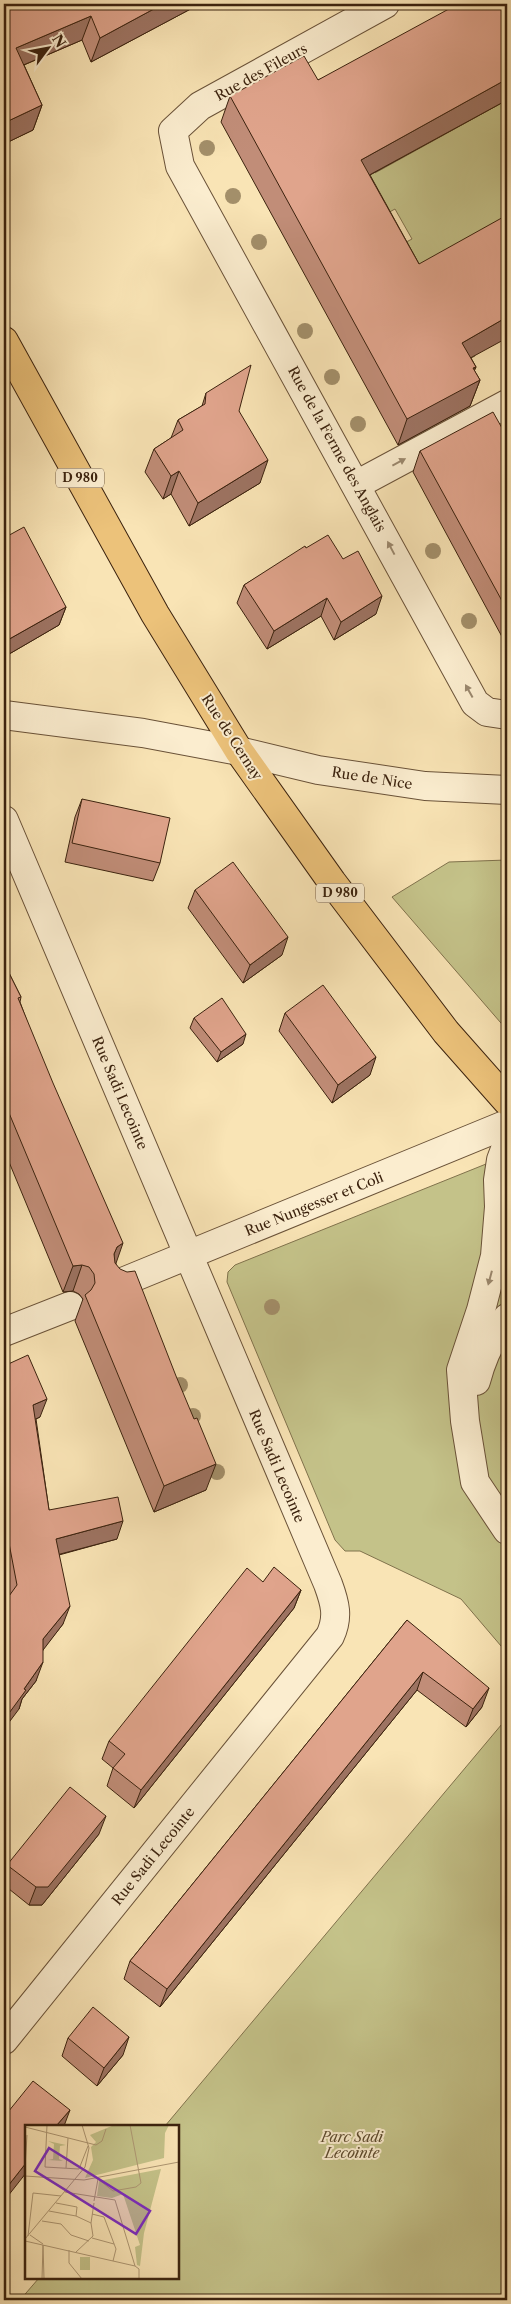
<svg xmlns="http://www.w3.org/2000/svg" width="511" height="2304" viewBox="0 0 511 2304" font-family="'Libre Caslon Text',serif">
  <rect width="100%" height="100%" fill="#f9e4b5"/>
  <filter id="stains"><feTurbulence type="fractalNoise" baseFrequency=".004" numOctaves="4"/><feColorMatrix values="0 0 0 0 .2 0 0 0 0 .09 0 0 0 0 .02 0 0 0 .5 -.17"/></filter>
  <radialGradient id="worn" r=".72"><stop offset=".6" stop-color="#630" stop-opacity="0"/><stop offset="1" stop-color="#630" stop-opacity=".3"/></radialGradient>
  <g fill="#c4c289" stroke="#80724c">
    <polygon points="332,94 375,173 507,100 507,236 431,278 475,356 452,368 389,251 412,239 395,209 371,222"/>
    <polygon points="507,860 507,1030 392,897 449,862"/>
    <polygon points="491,1162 507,1166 507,1653 461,1599 360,1551 345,1551 335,1540 227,1282 228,1272 235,1265"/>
    <polygon points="507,1718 507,2300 20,2300 39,2278 178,2278 178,2126 165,2126"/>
  </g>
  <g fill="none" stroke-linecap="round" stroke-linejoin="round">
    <defs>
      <g id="street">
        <polyline points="385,4 200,106 173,131 180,166 475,703 487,712 507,715"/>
        <polyline points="356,485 507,404"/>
        <polyline points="4,715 143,733 239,751 318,770 425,786 507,790"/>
        <path d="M 4,820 L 328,1584 C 335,1603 339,1617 330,1636 L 4,2040"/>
        <polyline points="507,1144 501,1160 498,1180 499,1207 495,1256 481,1310 461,1370 465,1421 475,1482 507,1530"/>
        <polyline points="120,1283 507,1124"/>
        <polyline points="4,1332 70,1306"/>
        <path d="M 476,1381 C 482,1358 492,1336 507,1318"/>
      </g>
      <polyline id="primary" points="4,341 155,614 239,751 332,882 446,1032 507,1101"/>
    </defs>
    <use href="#street" stroke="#6a5238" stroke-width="30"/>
    <use href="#primary" stroke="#3b220e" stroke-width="30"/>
    <use href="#street" stroke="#fbedcf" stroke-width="28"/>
    <use href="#primary" stroke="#ecc27a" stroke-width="28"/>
  </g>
  <g fill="#a38f6a">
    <circle cx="207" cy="148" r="8"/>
    <circle cx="233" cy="196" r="8"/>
    <circle cx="259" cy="242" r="8"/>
    <circle cx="305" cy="331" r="8"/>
    <circle cx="332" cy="377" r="8"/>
    <circle cx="358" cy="424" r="8"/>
    <circle cx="433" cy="551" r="8"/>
    <circle cx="469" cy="621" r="8"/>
    <circle cx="272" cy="1307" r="8"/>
    <circle cx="180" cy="1385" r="8"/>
    <circle cx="193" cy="1416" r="8"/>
    <circle cx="217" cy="1472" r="8"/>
  </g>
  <g fill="#c18d78" stroke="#3b220e">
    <polygon points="4,4 200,4 91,62 82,40 24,65 42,105 33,130 4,144"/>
    <polygon points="507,4 507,100 370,175 476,367 474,370 480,380 470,406 398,445 221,122 230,96 318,80"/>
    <polygon points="206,393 239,411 260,483 189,526 171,494 163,499 145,472 154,449 171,438 178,420 202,406"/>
    <polygon points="507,437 507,646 413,472 420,451"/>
    <polygon points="4,538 66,607 59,625 4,657"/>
    <polygon points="306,548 376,614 334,640 321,616 267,649 237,603 244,585"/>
    <polygon points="82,799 160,863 153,881 65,862 75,817"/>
    <polygon points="195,890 282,955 243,983 188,908"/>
    <polygon points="4,963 21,997 20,1002 116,1264 206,1490 154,1512 75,1321 83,1299 79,1294 73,1291 63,1292 4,1150"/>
    <polygon points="285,1013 370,1075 332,1103 279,1031"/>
    <polygon points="194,1018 243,1044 217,1062 190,1028"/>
    <polygon points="4,1366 40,1417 36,1419 49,1510 117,1539 59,1555 63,1624 43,1649 36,1681 22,1699 19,1709 9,1596 4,1570"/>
    <polygon points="263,1582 301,1590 294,1608 134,1808 107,1786 113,1768 102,1759 109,1741"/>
    <polygon points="407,1620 482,1707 466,1727 417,1690 160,2007 124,1979 130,1961"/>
    <polygon points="99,1834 42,1905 29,1905 4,1885 4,1874 7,1865"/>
    <polygon points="68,2038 123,2055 97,2086 62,2056"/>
  </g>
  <g fill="#9d7362" stroke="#3b220e">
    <polygon points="163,4 200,4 91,62 100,38"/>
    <polygon points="91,16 82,40 7,72 16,48"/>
    <polygon points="507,79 507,100 351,185 361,160"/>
    <polygon points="42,105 33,130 4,144 4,123"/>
    <polygon points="507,317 507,338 452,368 462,343"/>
    <polygon points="476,367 468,386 480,380 470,406 398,445 407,419"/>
    <polygon points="268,460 260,483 189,526 198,503"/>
    <polygon points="179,471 171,494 163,499 171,476"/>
    <polygon points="382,596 376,614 334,640 341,622"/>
    <polygon points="327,598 321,616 267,649 274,631"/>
    <polygon points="66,607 59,625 4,657 4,642"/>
    <polygon points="288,937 282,955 243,983 250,965"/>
    <polygon points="246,1034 243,1044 217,1062 221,1052"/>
    <polygon points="376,1057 370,1075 332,1103 338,1085"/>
    <polygon points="123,1243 114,1269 114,1254 117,1247"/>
    <polygon points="82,1265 73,1291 63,1292 73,1266"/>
    <polygon points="47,1399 40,1417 27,1423 33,1405"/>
    <polygon points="216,1464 206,1490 154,1512 164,1486"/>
    <polygon points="123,1521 117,1539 49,1557 56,1539"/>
    <polygon points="301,1590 294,1608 134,1808 141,1790"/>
    <polygon points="70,1606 63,1624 37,1658 43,1639"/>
    <polygon points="43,1662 36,1681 22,1699 19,1709 4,1729 4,1720 24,1689"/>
    <polygon points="423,1672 417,1690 160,2007 167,1989"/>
    <polygon points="489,1688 482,1707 466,1727 473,1709"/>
    <polygon points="106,1816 99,1834 42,1905 29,1905 36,1887"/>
    <polygon points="129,2037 123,2055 97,2086 104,2068"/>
    <polygon points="70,2110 64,2126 56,2126"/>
    <polygon points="26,2163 26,2173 4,2201 4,2191"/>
  </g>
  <g fill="#e0a48c" stroke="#3b220e">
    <polygon points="4,4 163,4 100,38 91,16 16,48 42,105 4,123"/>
    <polygon points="458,4 507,4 507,79 361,160 419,264 507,215 507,317 462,343 476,367 473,368 480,380 407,419 230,96 304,56 318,80"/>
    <polygon points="251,365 239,411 268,460 198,503 179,471 171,476 154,449 183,430 178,420 205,404 206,393"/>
    <polygon points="493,412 507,437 507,610 420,451"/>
    <polygon points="24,527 66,607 4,642 4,615 9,597 4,588 4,538"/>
    <polygon points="328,535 343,559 358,551 382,596 341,622 327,598 274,631 244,585 305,546 306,548"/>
    <polygon points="82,799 170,818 160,863 72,843"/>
    <polygon points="233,862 288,937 250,965 195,890"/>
    <polygon points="4,963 21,997 18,998 53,1083 123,1243 117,1247 114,1254 115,1263 120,1269 127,1272 135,1271 176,1376 194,1419 197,1418 216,1464 164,1486 85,1295 91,1290 95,1283 94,1274 89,1267 82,1265 73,1266 4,1101"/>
    <polygon points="323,985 376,1057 338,1085 285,1013"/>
    <polygon points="222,998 246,1034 221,1052 194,1018"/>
    <polygon points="28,1355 47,1399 33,1405 49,1510 118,1497 123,1521 56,1539 70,1606 43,1639 43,1662 24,1689 26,1690 4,1720 4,1603 17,1585 4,1517 4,1366"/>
    <polygon points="274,1567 301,1590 141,1790 113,1768 125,1754 109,1741 247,1568 263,1582"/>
    <polygon points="407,1620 489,1688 473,1709 423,1672 167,1989 130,1961"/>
    <polygon points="70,1787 106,1816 48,1887 36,1887 7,1865"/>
    <polygon points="4,1936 7,1938 4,1942"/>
    <polygon points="93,2007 129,2037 104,2068 68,2038"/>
    <polygon points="33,2081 70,2110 56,2126 26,2126 26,2163 4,2191 4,2117"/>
  </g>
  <defs><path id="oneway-solid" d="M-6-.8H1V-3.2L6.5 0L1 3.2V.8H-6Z" transform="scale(1.25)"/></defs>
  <g fill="#9b886e">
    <use href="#oneway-solid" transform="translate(399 462) rotate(-28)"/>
    <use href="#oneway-solid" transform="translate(391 548) rotate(-118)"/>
    <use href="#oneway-solid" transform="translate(469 691) rotate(-119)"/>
    <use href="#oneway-solid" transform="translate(490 1278) rotate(105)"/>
  </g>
  <g text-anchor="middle" stroke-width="4" stroke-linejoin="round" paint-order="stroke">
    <g fill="#fbedcf" stroke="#755f48" stroke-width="1">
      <rect x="56" y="468.5" width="48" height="19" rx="4"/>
      <rect x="316" y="883.5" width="48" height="19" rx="4"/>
    </g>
    <g font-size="12" font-weight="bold" fill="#3b220e">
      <text x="80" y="482">D 980</text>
      <text x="340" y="897">D 980</text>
    </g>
    <g font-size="14" fill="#3b220e" stroke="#fbedcf">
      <text transform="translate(261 72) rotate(-29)" y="5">Rue des Fileurs</text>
      <text transform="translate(337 449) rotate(61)" y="5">Rue de la Ferme des Anglais</text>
      <text transform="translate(232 737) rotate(57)" y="5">Rue de Cernay</text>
      <text transform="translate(372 778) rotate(9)" y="5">Rue de Nice</text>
      <text transform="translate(120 1093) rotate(67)" y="5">Rue Sadi Lecointe</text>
      <text transform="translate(314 1204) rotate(-22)" y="5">Rue Nungesser et Coli</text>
      <text transform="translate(277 1466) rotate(67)" y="5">Rue Sadi Lecointe</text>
      <text transform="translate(153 1856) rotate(-51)" y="5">Rue Sadi Lecointe</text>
    </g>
    <g font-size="14" font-style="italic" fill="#5d4a2d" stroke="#fbedcf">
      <text x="352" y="2142">Parc Sadi<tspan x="352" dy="16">Lecointe</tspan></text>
    </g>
  </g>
  <g transform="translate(25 2125)">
    <rect width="154" height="154" fill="#f9e4b5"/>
    <path d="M 89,0 L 144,0 L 140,8 L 139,33 L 60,53 L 68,35 L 66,22 L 71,17 L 65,10 ZM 23,16 L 41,20 L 35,21 L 34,34 L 38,36 L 23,35 L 28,34 L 29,19 ZM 136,44 L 119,108 L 115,141 L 112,140 L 110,122 L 115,120 L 98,69 L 87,73 L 72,71 L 74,56 ZM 55,132 L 65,132 L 65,145 L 55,145 Z" fill="#c4c289"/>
    <path fill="none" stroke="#ad9672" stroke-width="1" d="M 22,0 L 20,42 L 54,44 L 63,21M 0,2 L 71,20 L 77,16 L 81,4M 0,42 L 2,10M 41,43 L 43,13M 0,51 L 59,55 L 154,37M 73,54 L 88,66 L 111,62 L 116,58 L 105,0M 40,67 L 90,75 L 110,141M 69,76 L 73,54M 31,78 L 52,82 L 51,91M 24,86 L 51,91 L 66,98M 67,89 L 79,92 L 91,124 L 88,136M 17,96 L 36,99 L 46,110 L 64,116M 5,110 L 18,119M 3,111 L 8,68 L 36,71M 67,113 L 89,119M 0,114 L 60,42 L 64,23 L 57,0M 0,116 L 110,141 L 114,144 L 114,154M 18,120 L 19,154M 44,125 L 44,138 L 57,154M 51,127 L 68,111 L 66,98 L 69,78M 17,154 L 18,120"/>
    <path fill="#7b2cbf" fill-opacity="0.15" stroke="#7b2cbf" stroke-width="2.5" d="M 24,23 L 125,86 L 111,109 L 10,46 Z"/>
    <rect width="154" height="154" fill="none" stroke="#3b220e" stroke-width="2.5"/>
  </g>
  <rect width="511" height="2304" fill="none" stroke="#f9e4b5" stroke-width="20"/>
  <rect x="5" y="5" width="501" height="2294" fill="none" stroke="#3b220e" stroke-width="2.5"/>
  <rect x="10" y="10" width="491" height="2284" fill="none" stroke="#3b220e"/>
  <g transform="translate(48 48) rotate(58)" stroke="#fbedcf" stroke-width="4" paint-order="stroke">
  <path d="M0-4L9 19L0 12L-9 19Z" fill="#3b220e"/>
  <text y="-8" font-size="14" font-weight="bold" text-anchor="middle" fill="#3b220e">N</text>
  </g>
  <rect width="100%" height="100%" filter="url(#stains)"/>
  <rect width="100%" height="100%" fill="url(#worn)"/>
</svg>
